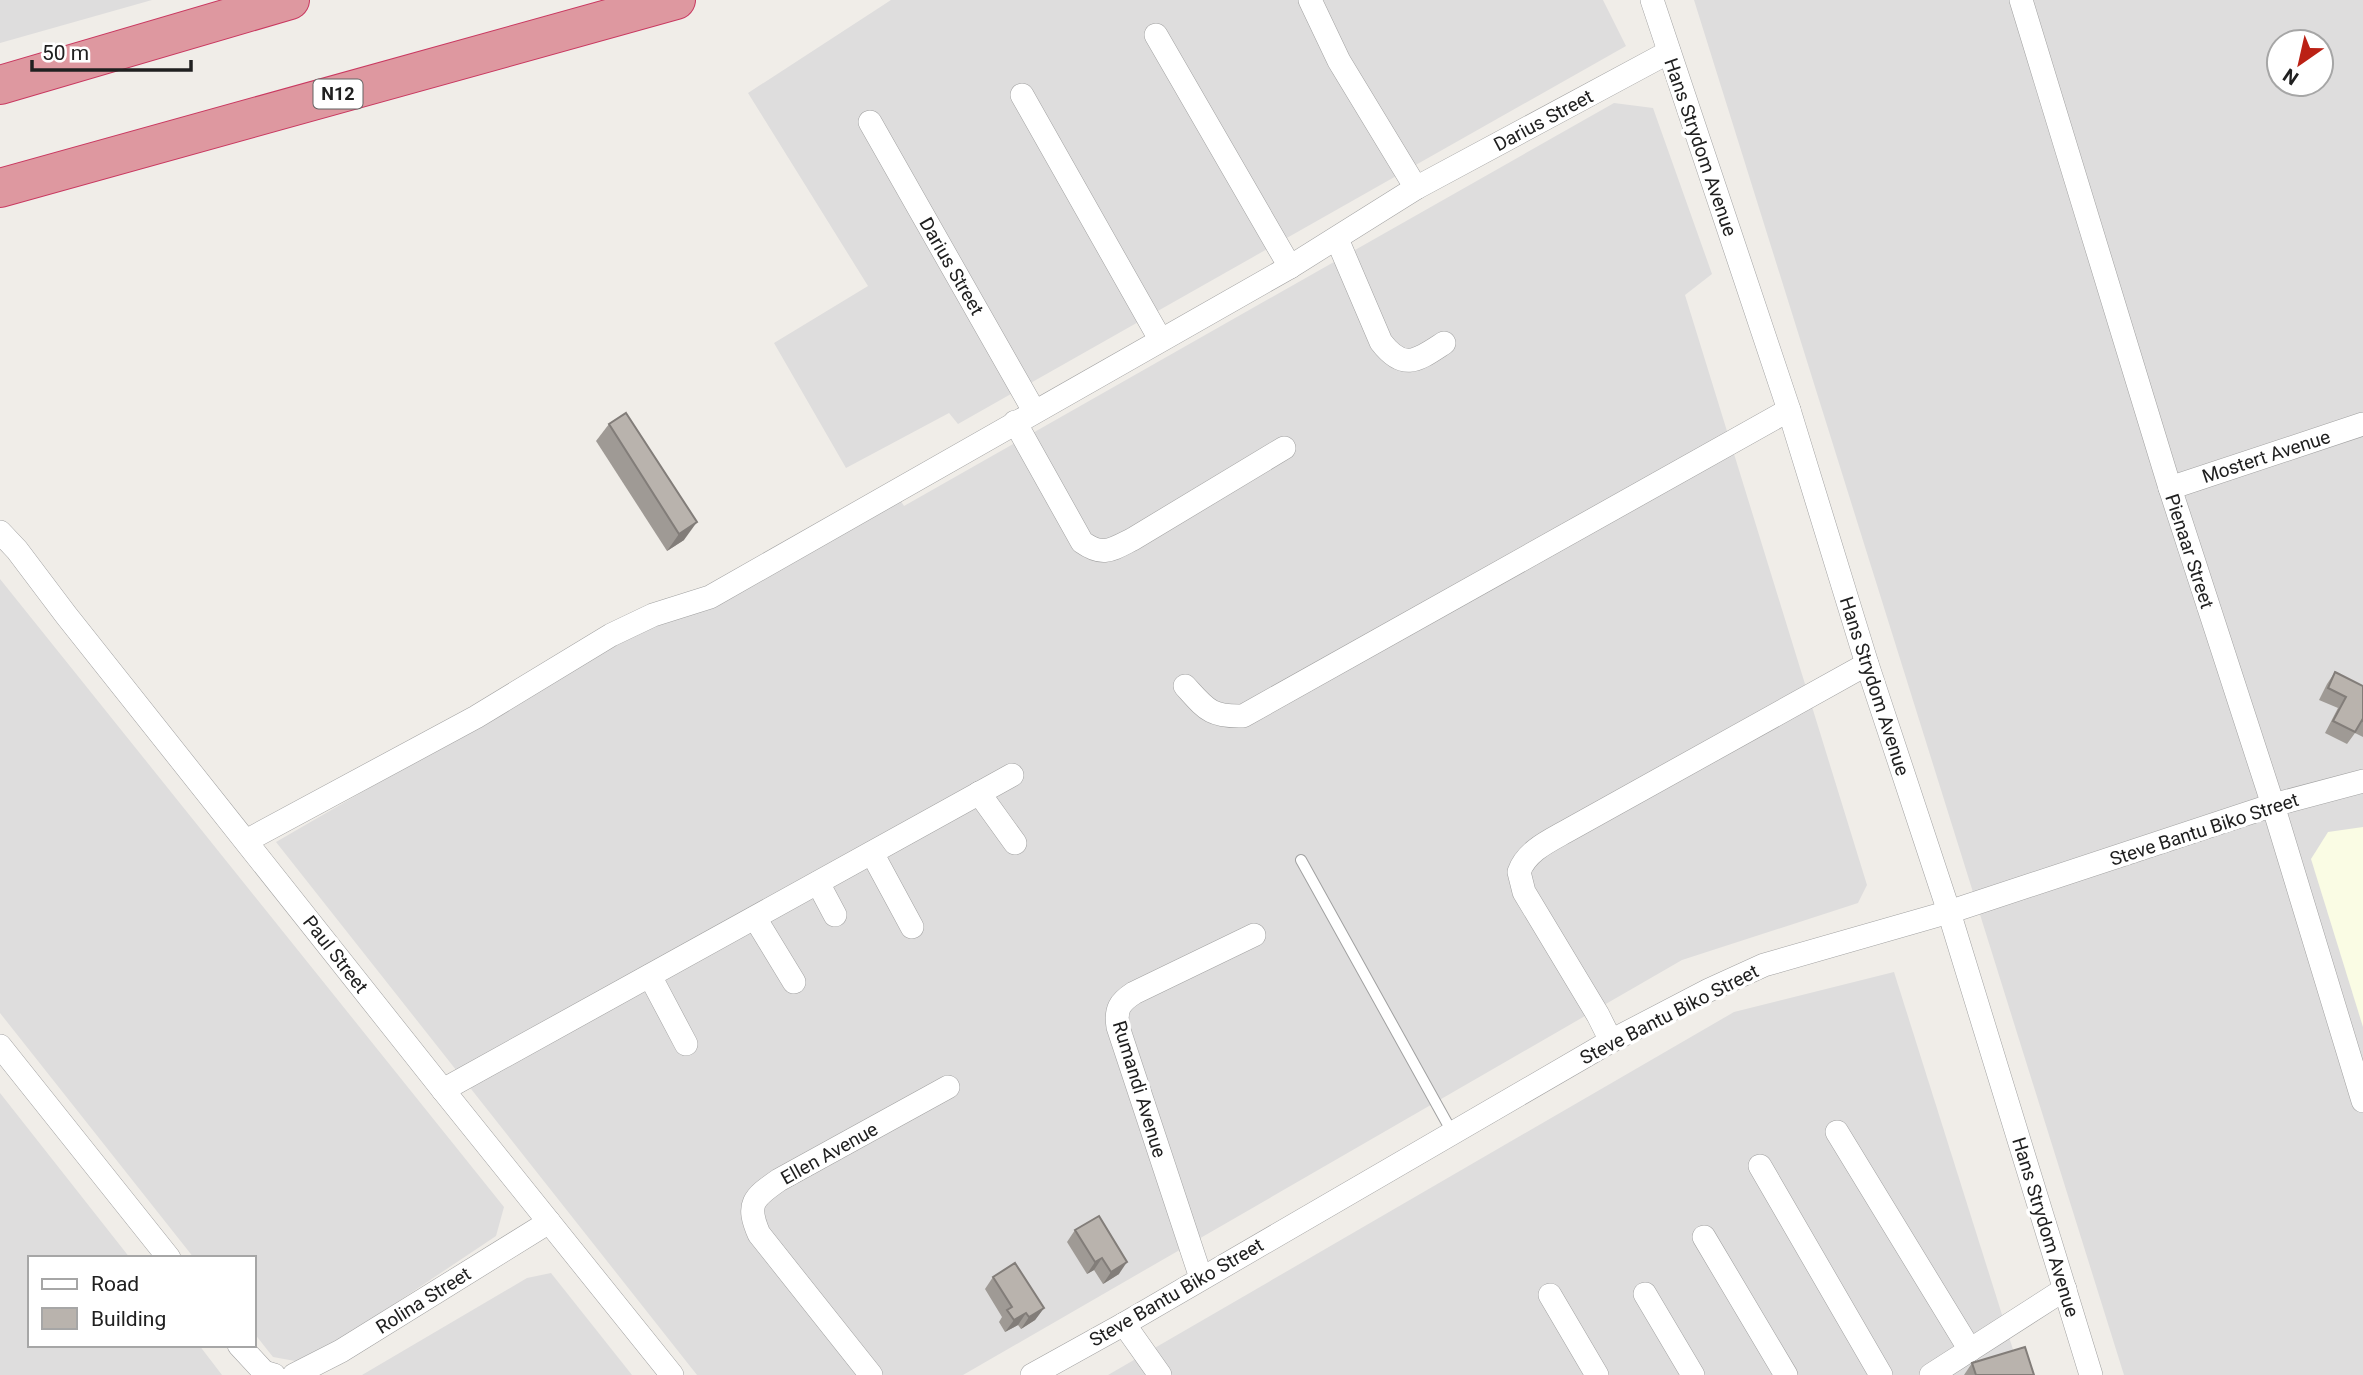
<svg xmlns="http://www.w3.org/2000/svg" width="2363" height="1375" viewBox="0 0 2363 1375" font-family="Roboto,sans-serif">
  <rect width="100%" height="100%" fill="#f0ede8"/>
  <g fill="#dedddd" fill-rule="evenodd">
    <polygon points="0,0 152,0 0,43"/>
    <polygon points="891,0 1603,0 1626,46 958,424 949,413 846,468 774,343 868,286 748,93"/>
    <path d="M 1694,0 L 2363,0 L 2363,1375 L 2124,1375 ZM 2279,42 L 2321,42 L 2321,84 L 2279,84 Z"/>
    <polygon points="1614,103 1653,108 1712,274 1685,295 1867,885 1858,903 1682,960 963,1375 697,1375 276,842 647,627 638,613 666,598 691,602 889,483 904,506"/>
    <polygon points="0,579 504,1207 496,1236 306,1363 273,1357 254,1333 254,1258 194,1258 0,1013"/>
    <polygon points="1894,972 2021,1375 1108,1375 1734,1012"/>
    <polygon points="0,1093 130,1258 30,1258 30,1345 199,1345 222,1375 0,1375"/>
    <polygon points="551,1273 632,1375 362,1375 527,1278"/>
  </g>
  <polygon fill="#fafce4" points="2363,827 2363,1027 2311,859 2328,832"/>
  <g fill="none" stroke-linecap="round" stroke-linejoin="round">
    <defs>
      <polyline id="lane" points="1301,860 1452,1132"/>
      <g id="street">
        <polyline points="1310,0 1339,61 1416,188"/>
        <polyline points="1652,0 1789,410 1867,664 1949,912 2091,1375"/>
        <polyline points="2021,0 2170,488 2273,805 2363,1101"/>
        <polyline points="1156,35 1290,267"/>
        <polyline points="1022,95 1160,339"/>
        <polyline points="870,122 1034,411"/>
        <path d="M 1337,239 L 1381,342 C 1404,372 1418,360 1444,343"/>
        <path d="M 1015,422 L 1082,542 C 1103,557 1111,550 1133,539 L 1284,448"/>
        <polyline points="2170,488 2363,424"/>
        <polyline points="0,532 17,550 66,615 443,1090 672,1375"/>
        <path d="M 1185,686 C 1206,709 1210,717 1243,716 L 1789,410"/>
        <polyline points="979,793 1015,843"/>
        <polyline points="246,841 476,717 611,635 653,615 710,597 1290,267 1416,188 1669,52"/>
        <polyline points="872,853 912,927"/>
        <polyline points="818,883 835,915"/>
        <polyline points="755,918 794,982"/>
        <polyline points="650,976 686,1044"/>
        <path d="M 1611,1041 L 1598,1015 L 1524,892 L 1519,872 C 1526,852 1547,842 1565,832 L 1867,664"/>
        <polyline points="0,1046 169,1258"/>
        <polyline points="443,1090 1012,775"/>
        <polyline points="1837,1132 1970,1350"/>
        <polyline points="1760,1166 1881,1375"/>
        <polyline points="1704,1237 1786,1375"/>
        <path d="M 1201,1278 L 1118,1027 C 1115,1009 1120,1002 1134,993 L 1254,935"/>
        <polyline points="1645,1294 1693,1375"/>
        <polyline points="1550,1295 1597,1375"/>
        <polyline points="1124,1324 1160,1375"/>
        <polyline points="239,1345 264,1372 274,1375"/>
        <polyline points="294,1375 341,1351 549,1222"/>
        <path d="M 871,1375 L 759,1234 C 746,1204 753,1198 779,1180 L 948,1087"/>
        <polyline points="1032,1375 1124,1324 1611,1041 1709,990 1764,965 1949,912 2273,805 2363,781"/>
        <polyline points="1931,1375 2065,1289"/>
      </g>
      <g id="highway">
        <polyline points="0,85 290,0"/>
        <polyline points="0,188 676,0"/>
      </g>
    </defs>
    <use href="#lane" stroke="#a1a1a1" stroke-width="12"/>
    <use href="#street" stroke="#a1a1a1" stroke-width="24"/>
    <use href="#highway" stroke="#c93960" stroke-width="40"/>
    <use href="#lane" stroke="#fff" stroke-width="10"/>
    <use href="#street" stroke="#fff" stroke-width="23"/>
    <use href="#highway" stroke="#de98a0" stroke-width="38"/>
  </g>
  <g fill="#9f9a95">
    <polygon points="609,424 684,540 667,551 596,441"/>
    <polygon points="2335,672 2363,686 2363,737 2355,733 2347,744 2325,733 2338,708 2319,700 2327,684"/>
    <polygon points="1075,1230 1119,1274 1103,1284 1094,1270 1087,1274 1067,1242"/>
    <polygon points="993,1277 1044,1308 1035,1320 1021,1329 1018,1325 1005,1332 999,1322 1002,1317 985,1289"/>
    <polygon points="1972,1363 2034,1375 1964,1375"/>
  </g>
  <g fill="#827d79">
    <polygon points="697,522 684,540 667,551 679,534"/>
    <polygon points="1102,1258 1094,1270 1087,1274 1095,1262"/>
    <polygon points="1127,1262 1119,1274 1103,1284 1111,1272"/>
    <polygon points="1044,1308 1035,1320 1021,1329 1029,1317"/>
    <polygon points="1026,1313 1018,1325 1005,1332 1014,1320"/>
  </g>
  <g fill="#b9b3ad" stroke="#827d79" stroke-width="2">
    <polygon points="626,413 697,522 679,534 609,424"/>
    <polygon points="2335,672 2363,686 2363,721 2362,720 2355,732 2333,721 2346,697 2328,688"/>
    <polygon points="1099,1216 1127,1262 1111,1272 1102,1258 1095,1262 1075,1230"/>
    <polygon points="1015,1263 1044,1308 1029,1317 1026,1313 1014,1320 1007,1310 1012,1307 993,1277"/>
    <polygon points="2025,1347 2034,1375 1976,1375 1972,1363"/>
  </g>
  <g text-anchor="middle" stroke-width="7" stroke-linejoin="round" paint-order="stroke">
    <rect fill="#fff" stroke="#636363" stroke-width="2" x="313.5" y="79.5" width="49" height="29" rx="5"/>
    <g font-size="18" font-weight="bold" fill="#202020">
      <text x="338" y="100">N12</text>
    </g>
    <g font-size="19" fill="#202020" stroke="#fff">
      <text transform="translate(1543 120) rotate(-28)" y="7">Darius Street</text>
      <text transform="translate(1701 147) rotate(71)" y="7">Hans Strydom Avenue</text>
      <text transform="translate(952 266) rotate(60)" y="7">Darius Street</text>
      <text transform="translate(2266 456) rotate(-18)" y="7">Mostert Avenue</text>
      <text transform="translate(2190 551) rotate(72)" y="7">Pienaar Street</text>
      <text transform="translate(1875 686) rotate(72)" y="7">Hans Strydom Avenue</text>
      <text transform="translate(2204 829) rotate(-18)" y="7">Steve Bantu Biko Street</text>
      <text transform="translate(336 954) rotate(52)" y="7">Paul Street</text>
      <text transform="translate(1669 1014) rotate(-27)" y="7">Steve Bantu Biko Street</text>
      <text transform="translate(1140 1089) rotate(73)" y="7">Rumandi Avenue</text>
      <text transform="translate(829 1153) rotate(-29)" y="7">Ellen Avenue</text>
      <text transform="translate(2046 1227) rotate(73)" y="7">Hans Strydom Avenue</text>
      <text transform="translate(1176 1292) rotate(-30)" y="7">Steve Bantu Biko Street</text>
      <text transform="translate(423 1300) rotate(-32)" y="7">Rolina Street</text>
    </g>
  </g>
  <rect x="28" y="1256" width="228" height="91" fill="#ffffff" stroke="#a6a6a6" stroke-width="2"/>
  <rect x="42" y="1279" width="35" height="10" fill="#ffffff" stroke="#a6a6a6" stroke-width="2"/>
  <text x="91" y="1291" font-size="21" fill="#202020">Road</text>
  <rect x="42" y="1308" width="35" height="21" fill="#b9b3ad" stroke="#a6a6a6" stroke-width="2"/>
  <text x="91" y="1326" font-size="21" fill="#202020">Building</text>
  <g transform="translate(2300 63) rotate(214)"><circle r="33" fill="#ffffff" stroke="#a6a6a6" stroke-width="2"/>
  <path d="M0-5L12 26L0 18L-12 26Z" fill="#bb2115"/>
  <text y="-10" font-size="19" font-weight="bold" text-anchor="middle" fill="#202020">N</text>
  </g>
  <path d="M32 60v10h159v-10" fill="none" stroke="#202020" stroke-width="3.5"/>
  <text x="42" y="60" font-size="21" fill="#202020" stroke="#ffffff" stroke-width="5" paint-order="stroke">50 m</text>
</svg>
